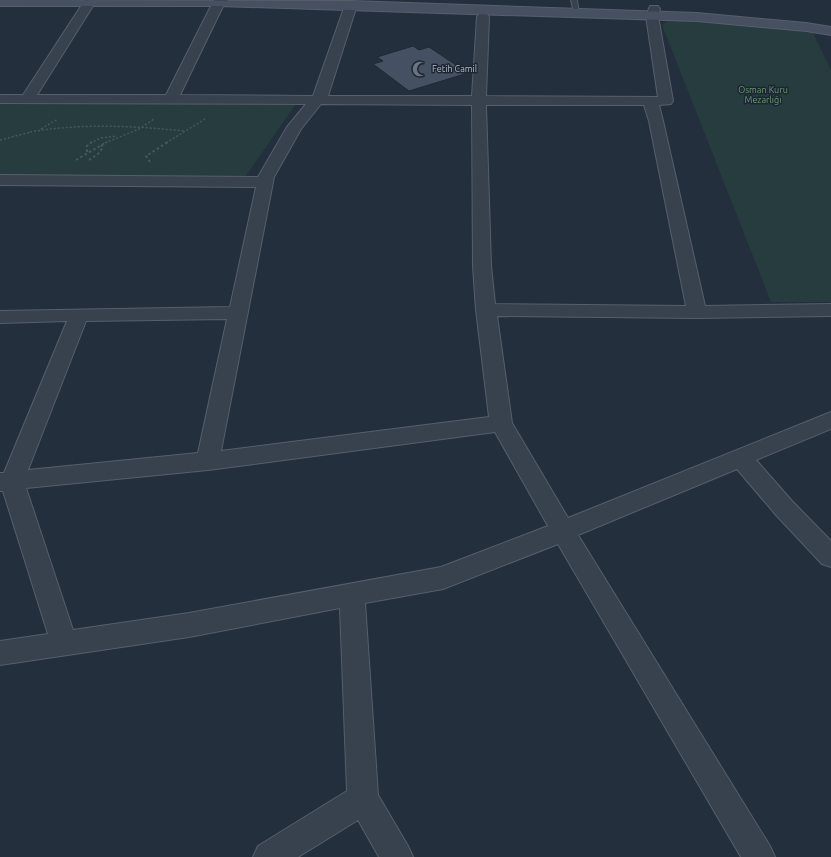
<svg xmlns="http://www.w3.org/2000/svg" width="831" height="857" viewBox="0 0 831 857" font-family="Ubuntu,sans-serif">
  <rect width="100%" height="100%" fill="#242f3e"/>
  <g fill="#263c3f">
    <polygon points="670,19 729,22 813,33 831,70 831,302 771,302 662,25"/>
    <polygon points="0,99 209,100 295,105 243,180 0,180"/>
  </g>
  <polygon fill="#455162" stroke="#1f2835" points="413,46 419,50 429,47 468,73 409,91 373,64 383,61 377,57"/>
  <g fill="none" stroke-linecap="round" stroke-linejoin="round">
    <defs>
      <polygon id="service" points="571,0 577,0 579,14 574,13"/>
      <path id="minor" d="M 85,0 L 96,1 L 37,95 L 166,95 L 213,2 L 214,0 L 228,0 L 224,4 L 180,95 L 313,96 L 345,5 L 347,2 L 355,2 L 357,5 L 328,96 L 472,96 L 477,17 L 479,14 L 487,14 L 489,17 L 486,96 L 658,97 L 646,16 L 650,6 L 658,6 L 660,9 L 658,16 L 673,101 L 671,104 L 659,105 L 663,121 L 705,306 L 831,304 L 831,316 L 697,318 L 497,316 L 512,423 L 568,518 L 831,412 L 831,429 L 756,460 L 792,501 L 831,541 L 831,567 L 822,564 L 776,515 L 737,469 L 578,535 L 770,846 L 775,857 L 741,857 L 558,544 L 443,589 L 365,603 L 378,795 L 408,846 L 413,857 L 379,857 L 358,820 L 298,857 L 253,857 L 258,846 L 347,791 L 340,608 L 189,637 L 0,665 L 0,641 L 48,634 L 3,491 L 0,491 L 0,473 L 4,473 L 67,321 L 0,323 L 0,311 L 230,307 L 256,187 L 0,185 L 0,175 L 258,177 L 287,127 L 306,104 L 0,103 L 0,95 L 23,95 ZM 321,104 L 472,105 L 473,266 L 476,310 L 489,417 L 221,451 L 274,177 L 301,129 ZM 486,105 L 644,105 L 649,121 L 686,306 L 495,304 L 491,266 ZM 227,319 L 198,453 L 28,470 L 86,321 ZM 495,432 L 548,526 L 441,567 L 189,613 L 73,630 L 26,488 L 208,470 Z"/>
      <polygon id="secondary" points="0,0 351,1 697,13 806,23 831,27 831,35 806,31 697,21 219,6 0,6"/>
    </defs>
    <use href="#service" stroke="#565f6c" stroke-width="2"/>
    <use href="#minor" stroke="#565f6c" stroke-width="2"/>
    <use href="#secondary" stroke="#565f6c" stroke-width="2"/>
    <g stroke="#44595c" stroke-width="1.5" stroke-dasharray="2 2" stroke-linecap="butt">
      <polyline points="41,129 58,119"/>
      <path d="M 30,132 C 81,123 134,126 185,131"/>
      <polyline points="0,140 31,132"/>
      <polyline points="90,143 101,138 117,136"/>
      <polyline points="105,143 139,129 154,119"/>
      <polyline points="166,143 205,119"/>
    </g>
    <g stroke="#44595c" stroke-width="2" stroke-dasharray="2.5 2.5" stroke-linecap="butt">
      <polyline points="87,152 87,146 92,142"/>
      <polyline points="76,160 107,142"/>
      <polyline points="89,160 98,154 103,147 101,145"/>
      <polyline points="150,162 146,156 168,142"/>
    </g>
    <use href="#service" fill="#38414e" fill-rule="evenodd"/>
    <use href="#minor" fill="#38414e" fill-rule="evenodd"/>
    <use href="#secondary" fill="#465061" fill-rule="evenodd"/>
  </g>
  <defs>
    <symbol id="mosque-bare" viewBox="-9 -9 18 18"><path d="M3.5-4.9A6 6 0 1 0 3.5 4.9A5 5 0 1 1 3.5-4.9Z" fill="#6b7280" stroke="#1d2633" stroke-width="2.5" paint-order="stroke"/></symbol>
  </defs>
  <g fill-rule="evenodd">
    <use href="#mosque-bare" x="409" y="58" width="22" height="22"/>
  </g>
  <g text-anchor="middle" stroke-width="3" stroke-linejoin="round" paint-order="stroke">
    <g font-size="9" fill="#b4bcc9" stroke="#1d2633" text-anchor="start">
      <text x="432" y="72">Fetih Camiİ</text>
    </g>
    <g font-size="9" fill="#6b9a76" stroke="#1d2633">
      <text x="763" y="93">Osman Kuru<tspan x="763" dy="10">Mezarlığı</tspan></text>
    </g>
  </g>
</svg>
